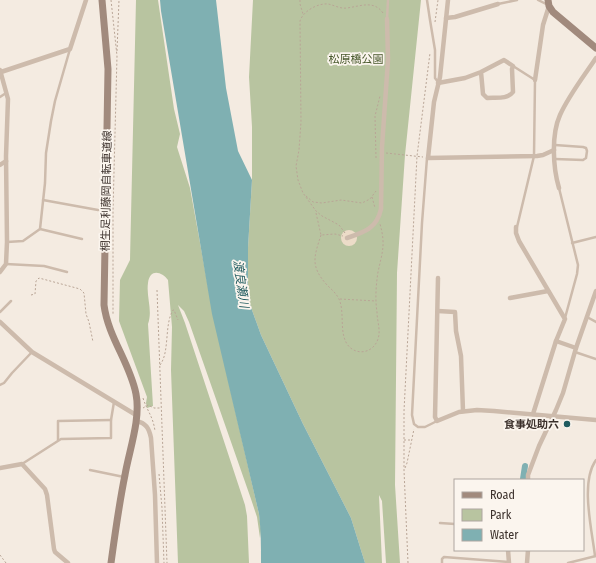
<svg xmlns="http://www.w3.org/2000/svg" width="596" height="563" viewBox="0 0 596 563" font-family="'Fira Sans Condensed','Noto Sans JP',sans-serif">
  <rect width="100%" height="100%" fill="#f4ebe1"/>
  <g fill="#b8c4a0">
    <path d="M 136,0 L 158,0 L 174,109 L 180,134 L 177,147 L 190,188 L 213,314 L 259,514 L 261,529 L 260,538 L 257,517 L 251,499 L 189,322 L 184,311 L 178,305 L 185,323 L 245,505 L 247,516 L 249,563 L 178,563 L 171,370 L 172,327 L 168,280 C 162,272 150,268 148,283 C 146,297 153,310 148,324 L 153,406 L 147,408 L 146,403 L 147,397 L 119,321 L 120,280 L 130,260 Z"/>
    <polygon points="253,0 421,0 405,155 397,273 395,485 400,563 386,563 382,501 379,495 382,563 365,563 351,518 303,424 261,335 248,299 248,248 252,180 252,127 249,77"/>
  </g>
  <circle fill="#ecdcc8" cx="349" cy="238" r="8"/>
  <path fill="#7fb0b2" d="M 160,0 L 216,0 L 226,88 L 238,151 L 252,180 L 248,248 L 248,299 L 261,335 L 303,424 L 351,518 L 365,563 L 261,563 C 261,547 261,530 259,514 L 212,314 L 161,11 Z"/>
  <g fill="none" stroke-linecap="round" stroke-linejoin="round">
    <polyline stroke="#7fb0b2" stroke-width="6" points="523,479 525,466"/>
    <g stroke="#b9a596" stroke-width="1" stroke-dasharray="2 2" stroke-linecap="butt">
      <polyline points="111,0 117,56 113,211 113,315"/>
      <polyline points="300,0 300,4 303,14"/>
      <polyline points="435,22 438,0"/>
      <polyline points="117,51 119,0"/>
      <polyline points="386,153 423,157"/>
      <polyline points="376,158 375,116 380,96"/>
      <polyline points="306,196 313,202 322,203 341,200 362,203 370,199 376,191"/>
      <polyline points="372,197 375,208"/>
      <polyline points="316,213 321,235 335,234 343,236"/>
      <path d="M 345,233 L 339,225 L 322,216 L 316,211 L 303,193 L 298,180 L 296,166 L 299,150 L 301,122 L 300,21 C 303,11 318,3 328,4 C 334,5 340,9 347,8 C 361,6 374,0 383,13"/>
      <path d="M 321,235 C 314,257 310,266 327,285 C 331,289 336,293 339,299 C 345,313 339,331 347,344 C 355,356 373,354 378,339 C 381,330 377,321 377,312 C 375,299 376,285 378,272 C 382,253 386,245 380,224"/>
      <polyline points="157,290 167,563"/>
      <polyline points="31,295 35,294 36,281 39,278 80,289 84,293 86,314 89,322 93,342"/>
      <polyline points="340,299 376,301"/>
      <path d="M 160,365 C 170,352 164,325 173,310 L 174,310 L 178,320"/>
      <path d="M 143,398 C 147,411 153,416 155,431"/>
      <polyline points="143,408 148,405 154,408 160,408"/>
      <polyline points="404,440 411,440"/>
      <polyline points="405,468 407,463 414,429"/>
      <polyline points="159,474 162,508 164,563"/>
      <polyline points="0,555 6,563"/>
      <polyline points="408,563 404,470 404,411 417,156 430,53"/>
    </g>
    <g stroke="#cdbbac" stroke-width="2.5">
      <polyline points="427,0 430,20 435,50 435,78 438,82"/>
      <polyline points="538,0 548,5"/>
      <polyline points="498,4 517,0"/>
      <polyline points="387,19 388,0"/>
      <polyline points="513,66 535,80 534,156 517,227"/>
      <polyline points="0,97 6,93"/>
      <polyline points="427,158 422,223 412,415 414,424 418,427 425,427 437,421"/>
      <polyline points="555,159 583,160 586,158 587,151 586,148 583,147 555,145"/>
      <polyline points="559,188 578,265 577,274 565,318"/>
      <polyline points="43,200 98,210"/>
      <polyline points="40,229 82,239"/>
      <polyline points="7,242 23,241 40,229 45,183 46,153 51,121 55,101 70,49"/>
      <polyline points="572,243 596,237"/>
      <polyline points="6,264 44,266 67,272"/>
      <polyline points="0,312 11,301"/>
      <polyline points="587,317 596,322"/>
      <polyline points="575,352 596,359"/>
      <polyline points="0,385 4,383 12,373 32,352"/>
      <polyline points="58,440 58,421 111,420"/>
      <polyline points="22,464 61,439 111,438 111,420 114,402"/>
      <polyline points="90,470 124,477"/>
      <polyline points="440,523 455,524"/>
      <path d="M 595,556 C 592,530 580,482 596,460"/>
      <polyline points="442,563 442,559 444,557 509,562"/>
      <polyline points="568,563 596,556"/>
    </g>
    <g stroke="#cdbbac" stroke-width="4.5">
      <polyline points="448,0 440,77 434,102 428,158 537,156 543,155 554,150"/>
      <polyline points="446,18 455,17 498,4"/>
      <polyline points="0,70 8,99 6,156 7,242 6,264 0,272"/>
      <polyline points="1,72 70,49 86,0"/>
      <polyline points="535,80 543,25 549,6"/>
      <path d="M 438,83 L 465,78 L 481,72 L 504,60 L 513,66 L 512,69 L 513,92 C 507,100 495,97 487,98 L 483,94 L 481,72"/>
      <polyline points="0,165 6,161"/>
      <path d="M 559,188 C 553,168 551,135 560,115 C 569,95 584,76 596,58"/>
      <polyline points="516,227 516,233 519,241 565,319 556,341 533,414"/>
      <path d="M 347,238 C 365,232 377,228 381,209 L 382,147 L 388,60 L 387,19"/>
      <polyline points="438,278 435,417 437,421 459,412 477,410 494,411 596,420"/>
      <polyline points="510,298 548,291"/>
      <polyline points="438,311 455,312 456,331 461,356 463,411"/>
      <polyline points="0,322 32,352 136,415"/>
      <polyline points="556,341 576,348"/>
      <path d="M 136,421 C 146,423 149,428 151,438 L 155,495 L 157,563"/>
      <polyline points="0,468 22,464 45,489 47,495 54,549 55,552 68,563"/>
      <polyline points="528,480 528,475 539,446 556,410 563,393 576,348 596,291"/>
      <polyline points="508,550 509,563"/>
      <polyline points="527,563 528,550"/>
    </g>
    <g stroke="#a18a7d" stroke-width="7">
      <path d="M 102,0 L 108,69 L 104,305 C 108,337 130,363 136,394 C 141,419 129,451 125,475 C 119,504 115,534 111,563"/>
      <polyline points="548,0 549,6 553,12 596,48"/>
    </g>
  </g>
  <circle fill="#1f5a5e" stroke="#fbf5ee" stroke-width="1.5" cx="567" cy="424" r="4"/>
  <g text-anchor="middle" stroke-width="3.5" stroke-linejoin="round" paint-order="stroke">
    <g font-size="11" fill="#4a5a2e" stroke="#fbf5ee">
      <text x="356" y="63">松原橋公園</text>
    </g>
    <g font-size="11" fill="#3b302b" stroke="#fbf5ee">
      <text transform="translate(106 191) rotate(-89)" y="4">桐生足利藤岡自転車道線</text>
    </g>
    <g font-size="11" font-weight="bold" fill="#3b302b" stroke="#fbf5ee" text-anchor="end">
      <text x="559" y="428">食事処助六</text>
    </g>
    <g font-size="12" font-style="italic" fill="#1f5a5e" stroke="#fbf5ee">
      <text transform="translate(241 284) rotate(82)" y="4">渡良瀬川</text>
    </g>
  </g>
  <rect x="454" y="479" width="130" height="72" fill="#fbf5ee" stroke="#aea6a0"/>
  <rect x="462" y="492" width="20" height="6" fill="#a18a7d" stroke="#aea6a0"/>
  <text x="490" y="499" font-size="12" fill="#3b302b">Road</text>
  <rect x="462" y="509" width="20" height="12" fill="#b8c4a0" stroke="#aea6a0"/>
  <text x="490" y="519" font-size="12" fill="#3b302b">Park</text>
  <rect x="462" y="529" width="20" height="12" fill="#7fb0b2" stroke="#aea6a0"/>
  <text x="490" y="539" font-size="12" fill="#3b302b">Water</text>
</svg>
